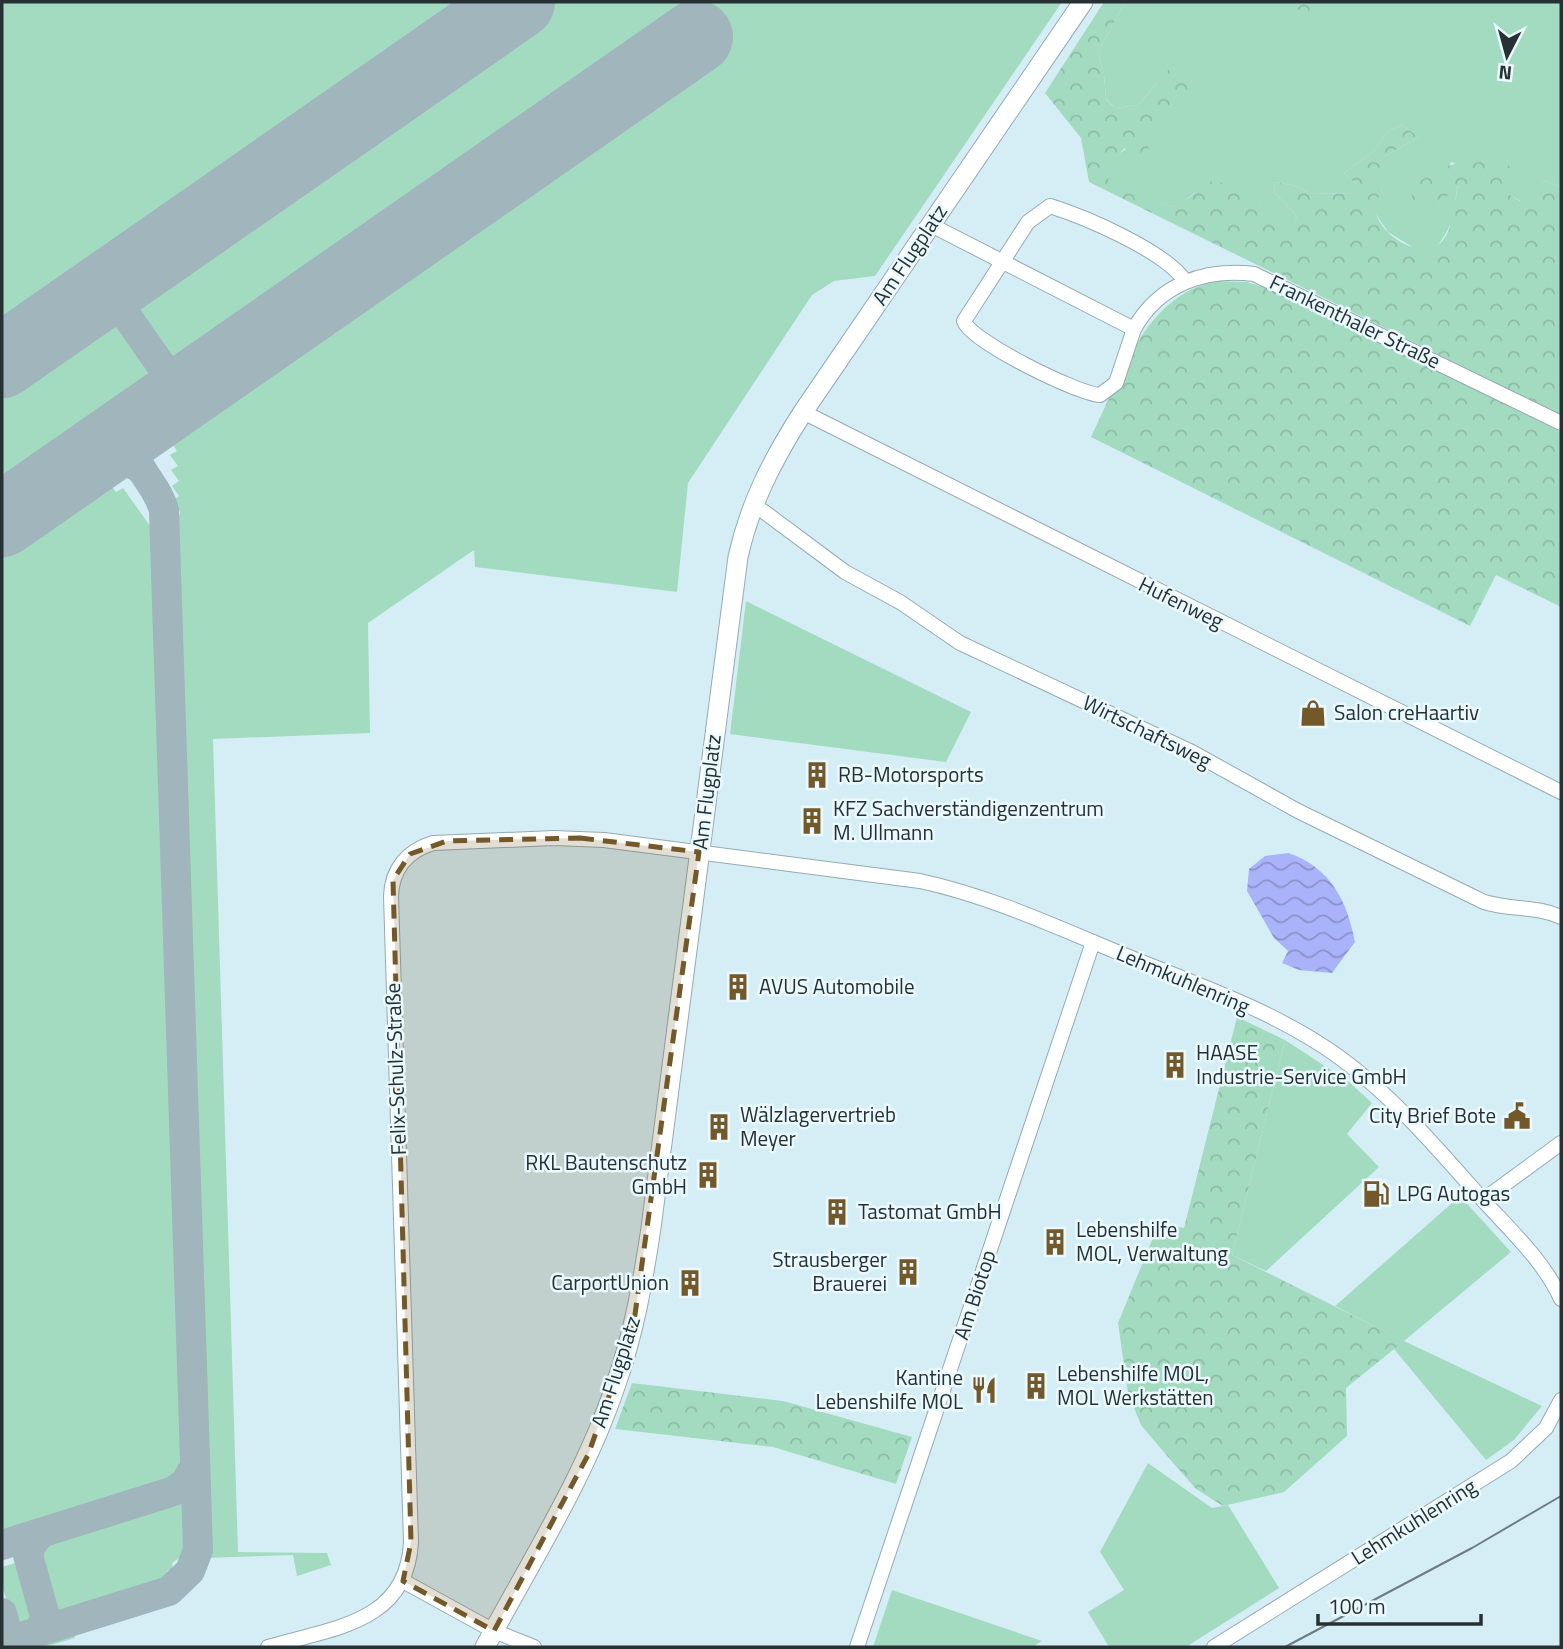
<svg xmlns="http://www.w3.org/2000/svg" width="1563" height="1649" viewBox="0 0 1563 1649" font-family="'Titillium Web',sans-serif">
  <defs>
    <pattern id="forest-crowns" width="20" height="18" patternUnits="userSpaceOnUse" patternTransform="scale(1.75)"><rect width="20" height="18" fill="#a3dbc1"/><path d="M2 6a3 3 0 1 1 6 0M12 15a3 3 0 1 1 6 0" fill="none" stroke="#8cbca6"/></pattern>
    <pattern id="water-waves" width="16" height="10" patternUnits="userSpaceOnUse" patternTransform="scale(1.75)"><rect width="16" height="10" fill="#a9b3fa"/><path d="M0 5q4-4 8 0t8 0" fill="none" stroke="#8a92cb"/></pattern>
  </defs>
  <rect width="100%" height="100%" fill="#d5eef6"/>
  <g fill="#a3dbc1">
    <polygon points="2,2 1062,2 875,276 834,281 812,295 688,483 677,592 475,567 474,550 368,623 370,733 213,739 238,1552 327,1553 331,1565 297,1576 293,1555 204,1558 173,519 178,519 180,512 173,501 179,496 172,486 179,481 171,470 178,466 170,455 177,451 173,445 180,440 176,435 183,430 179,425 639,105 647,115 717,66 675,8 615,50 622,61 2,492"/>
    <path d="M 1125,2 L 1561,2 L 1561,187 L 1545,181 L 1521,201 L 1510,195 L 1501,183 L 1451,162 L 1436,207 L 1458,183 C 1452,218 1454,231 1427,256 L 1388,232 L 1375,213 L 1374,203 L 1382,191 L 1383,157 L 1419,137 L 1402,125 L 1388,131 L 1374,151 L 1344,173 L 1356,184 L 1356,193 L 1311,194 L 1296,186 L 1275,182 L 1274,192 L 1297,216 L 1294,228 L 1258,213 L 1260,200 L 1199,189 L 1182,203 L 1172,206 L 1108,189 C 1105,144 1136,151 1162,127 L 1157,83 L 1138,105 L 1115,108 L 1106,99 L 1104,74 L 1098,52 Z"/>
    <polygon points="98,481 102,486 109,482 116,492 123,488 153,530 156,529 186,1457 179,1474 166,1486 2,1536 2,548"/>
    <polygon points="746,601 971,712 946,762 730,734"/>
    <polygon points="1285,1040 1348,1081 1372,1103 1347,1134 1379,1167 1266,1271 1232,1255"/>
    <polygon points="1460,1196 1511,1252 1404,1341 1542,1406 1514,1440 1486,1460 1394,1349 1403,1341 1335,1306"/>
    <polygon points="1148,1463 1212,1508 1228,1505 1279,1588 1186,1647 1109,1647 1088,1612 1124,1590 1100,1552"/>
    <path d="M 171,1502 L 181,1504 L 188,1510 L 191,1543 L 184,1544 L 185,1554 L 172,1563 L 173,1569 L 167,1571 L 169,1578 L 163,1580 L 164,1586 L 63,1617 L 53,1613 C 47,1591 30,1562 47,1542 Z"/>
    <polygon points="15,1563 23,1570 37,1618 32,1627 24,1629 14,1625 2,1585 2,1567"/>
    <polygon points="892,1590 1042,1641 1032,1647 873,1647"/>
    <polygon points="85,1624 87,1630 74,1634 75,1638 45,1647 42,1638"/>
  </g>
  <g fill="url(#forest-crowns)">
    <path d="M 1104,2 L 1125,2 L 1098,52 L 1104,74 L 1106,100 L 1115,108 L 1138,105 L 1172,66 L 1187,73 L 1195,87 L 1182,110 L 1148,140 L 1149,154 L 1131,156 L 1125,148 C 1111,161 1107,170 1109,188 L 1172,206 C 1185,202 1197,194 1203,181 L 1224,183 L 1239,195 L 1242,186 L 1254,184 L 1260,200 L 1259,213 L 1294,227 L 1297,216 L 1274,192 L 1275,182 L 1296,186 L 1311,194 L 1356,193 L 1356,184 L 1344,173 L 1374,151 L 1388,131 L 1402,125 L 1419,137 L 1383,157 C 1383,167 1384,180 1382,190 C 1380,198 1373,201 1375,210 C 1380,239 1437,272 1450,226 L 1435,216 L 1455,202 L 1458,185 L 1436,207 L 1413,202 L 1411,190 C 1437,162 1465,161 1500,158 L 1510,167 L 1502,183 L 1510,195 L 1520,201 L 1545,181 L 1561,187 L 1561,415 L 1089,182 L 1081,138 L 1045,93 Z"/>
    <polygon points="1273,2 1328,2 1325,18"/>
    <path d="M 1216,281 L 1247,282 L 1273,290 L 1561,432 L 1561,607 L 1496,575 L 1470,626 L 1091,437 C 1121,377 1143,297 1216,281 Z"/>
    <polygon points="1237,1017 1285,1040 1232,1255 1404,1341 1346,1388 1347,1436 1284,1492 1223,1506 1196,1489 1174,1464 1141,1425 1128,1393 1118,1323 1159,1223 1184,1228"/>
    <polygon points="632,1383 783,1401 912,1437 896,1484 773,1447 615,1429"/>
  </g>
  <path fill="url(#water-waves)" d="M 1288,853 C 1330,867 1347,900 1355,942 L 1332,973 L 1299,970 L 1282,963 L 1288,951 L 1274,938 L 1247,891 L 1249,869 L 1265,856 Z"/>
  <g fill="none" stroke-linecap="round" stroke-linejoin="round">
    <g stroke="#a0b5bc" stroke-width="30">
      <polyline points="107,288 182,395"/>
      <polyline points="89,460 116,455 140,468"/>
      <polyline points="2,1545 174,1491 185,1483 195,1466"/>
      <polyline points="2,1613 7,1632 2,1641"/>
      <polyline points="37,1632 46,1620 28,1555 31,1545 41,1533"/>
      <path d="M 2,1643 L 169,1591 L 190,1571 L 198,1550 L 164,511 C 157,477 110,454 149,418"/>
    </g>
    <g stroke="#a0b5bc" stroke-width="74">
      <polyline points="2,361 518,2"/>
      <polyline points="2,520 696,37"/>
    </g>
    <defs>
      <g id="street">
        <path d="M 931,225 L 1134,329 C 1159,284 1205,268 1254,274 L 1561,423"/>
        <path d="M 1134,329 L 1116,383 L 1100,395 C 1078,394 970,341 964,321 L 1028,222 L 1050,206 C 1085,217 1165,251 1185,281"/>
        <polyline points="803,412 1561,792"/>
        <path d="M 752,506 L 763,511 L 845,572 L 900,602 L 960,643 L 1192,752 L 1298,811 L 1484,902 C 1510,910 1537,906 1561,917"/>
        <polyline points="1483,1200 1561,1143"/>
        <polyline points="403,1581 494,1631 534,1647"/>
        <path d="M 268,1647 C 331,1628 407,1624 411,1542 L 391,896 C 392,869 407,851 433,843 L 554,838 L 604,840 L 920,881 C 994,897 1063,930 1134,959 C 1204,987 1278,1013 1339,1057 C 1394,1097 1438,1149 1482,1199 C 1510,1230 1544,1261 1561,1299"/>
        <polyline points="857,1647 1093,942"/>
        <polyline points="1214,1647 1511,1461 1546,1428 1561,1400"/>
      </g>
      <path id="secondary" d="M 485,1647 C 531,1561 585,1477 616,1384 C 634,1333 643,1281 651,1228 L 738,557 C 750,503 773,459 803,412 L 1083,2"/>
    </defs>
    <use href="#street" stroke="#93abb3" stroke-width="16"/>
    <use href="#secondary" stroke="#93abb3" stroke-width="21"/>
    <use href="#street" stroke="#fff" stroke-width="14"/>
    <use href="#secondary" stroke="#fff" stroke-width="19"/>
    <polyline stroke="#6c7c81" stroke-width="2" points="1285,1647 1472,1548 1561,1496"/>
  </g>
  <path fill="#73582a" fill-opacity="0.2" stroke="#73582a" stroke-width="5" stroke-dasharray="14 9" stroke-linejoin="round" d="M 580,838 L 699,852 L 633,1329 L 588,1455 L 494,1631 L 403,1581 L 411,1542 L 393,880 L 410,854 L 447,841 Z"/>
  <defs>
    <symbol id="shop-bare" viewBox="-9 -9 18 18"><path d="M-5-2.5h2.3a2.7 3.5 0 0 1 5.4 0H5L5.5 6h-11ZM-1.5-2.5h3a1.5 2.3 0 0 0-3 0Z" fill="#73582a" stroke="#eaf9fe" stroke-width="2.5" paint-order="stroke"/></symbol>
    <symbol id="building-bare" viewBox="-9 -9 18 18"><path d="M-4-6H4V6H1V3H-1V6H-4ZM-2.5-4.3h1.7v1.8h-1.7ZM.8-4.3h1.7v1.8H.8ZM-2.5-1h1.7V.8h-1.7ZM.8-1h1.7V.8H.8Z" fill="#73582a" stroke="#eaf9fe" stroke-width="2.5" paint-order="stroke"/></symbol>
    <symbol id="civic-bare" viewBox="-9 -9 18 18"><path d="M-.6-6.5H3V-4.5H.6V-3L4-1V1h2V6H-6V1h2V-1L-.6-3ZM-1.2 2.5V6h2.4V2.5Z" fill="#73582a" stroke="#eaf9fe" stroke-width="2.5" paint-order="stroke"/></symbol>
    <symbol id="fuel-bare" viewBox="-9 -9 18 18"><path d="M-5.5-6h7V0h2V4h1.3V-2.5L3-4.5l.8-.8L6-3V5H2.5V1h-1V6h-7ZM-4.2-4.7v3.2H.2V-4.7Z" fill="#73582a" stroke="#eaf9fe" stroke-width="2.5" paint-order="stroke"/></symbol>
    <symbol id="restaurant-bare" viewBox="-9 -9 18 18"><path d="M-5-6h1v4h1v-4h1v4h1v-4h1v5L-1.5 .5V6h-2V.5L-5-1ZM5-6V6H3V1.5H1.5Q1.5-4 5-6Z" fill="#73582a" stroke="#eaf9fe" stroke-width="2.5" paint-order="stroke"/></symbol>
  </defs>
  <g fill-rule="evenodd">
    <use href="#shop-bare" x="1294" y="694" width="38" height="38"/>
    <use href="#building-bare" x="798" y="756" width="38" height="38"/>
    <use href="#building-bare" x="793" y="802" width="38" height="38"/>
    <use href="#building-bare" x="719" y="968" width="38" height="38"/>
    <use href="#building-bare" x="1156" y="1046" width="38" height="38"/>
    <use href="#civic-bare" x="1498" y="1097" width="38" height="38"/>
    <use href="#building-bare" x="700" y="1108" width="38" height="38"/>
    <use href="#building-bare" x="689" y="1156" width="38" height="38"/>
    <use href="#fuel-bare" x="1357" y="1175" width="38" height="38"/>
    <use href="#building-bare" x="818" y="1193" width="38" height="38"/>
    <use href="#building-bare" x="1036" y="1223" width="38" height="38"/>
    <use href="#building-bare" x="889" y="1253" width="38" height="38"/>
    <use href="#building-bare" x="671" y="1264" width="38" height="38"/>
    <use href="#building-bare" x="1017" y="1367" width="38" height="38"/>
    <use href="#restaurant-bare" x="965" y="1371" width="38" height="38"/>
  </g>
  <g text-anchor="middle" stroke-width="5" stroke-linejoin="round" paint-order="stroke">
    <g font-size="21" fill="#273134" stroke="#eaf9fe">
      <text transform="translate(910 255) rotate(-56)" y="7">Am Flugplatz</text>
      <text transform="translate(1355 322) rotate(26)" y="7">Frankenthaler Straße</text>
      <text transform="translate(1181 603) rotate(26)" y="7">Hufenweg</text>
      <text transform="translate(1147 732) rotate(26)" y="7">Wirtschaftsweg</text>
      <text transform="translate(707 792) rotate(-83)" y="7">Am Flugplatz</text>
      <text transform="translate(1183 980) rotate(23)" y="7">Lehmkuhlenring</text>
      <text transform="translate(396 1069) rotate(-92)" y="7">Felix-Schulz-Straße</text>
      <text transform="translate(975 1295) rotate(-72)" y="7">Am Biotop</text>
      <text transform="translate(616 1372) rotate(-72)" y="7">Am Flugplatz</text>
      <text transform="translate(1414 1522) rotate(-32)" y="7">Lehmkuhlenring</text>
    </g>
    <g font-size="21" fill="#273134" stroke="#eaf9fe" text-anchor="start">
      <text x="1334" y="720">Salon creHaartiv</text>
      <text x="838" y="782">RB-Motorsports</text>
      <text x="833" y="816">KFZ Sachverständigenzentrum<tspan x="833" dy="24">M. Ullmann</tspan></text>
      <text x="759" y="994">AVUS Automobile</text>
      <text x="1196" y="1060">HAASE<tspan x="1196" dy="24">Industrie-Service GmbH</tspan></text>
      <text x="740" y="1122">Wälzlagervertrieb<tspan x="740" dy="24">Meyer</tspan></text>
      <text x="1496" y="1123" text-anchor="end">City Brief Bote</text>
      <text x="687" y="1170" text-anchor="end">RKL Bautenschutz<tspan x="687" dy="24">GmbH</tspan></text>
      <text x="1397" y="1201">LPG Autogas</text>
      <text x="858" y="1219">Tastomat GmbH</text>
      <text x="1076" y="1237">Lebenshilfe<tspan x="1076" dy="24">MOL, Verwaltung</tspan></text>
      <text x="887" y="1267" text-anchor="end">Strausberger<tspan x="887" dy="24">Brauerei</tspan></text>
      <text x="669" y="1290" text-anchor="end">CarportUnion</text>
      <text x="1057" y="1381">Lebenshilfe MOL,<tspan x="1057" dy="24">MOL Werkstätten</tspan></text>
      <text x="963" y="1385" text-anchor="end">Kantine<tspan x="963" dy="24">Lebenshilfe MOL</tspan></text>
    </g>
  </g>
  <rect width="1563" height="1649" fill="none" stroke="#273134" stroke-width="7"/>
  <g transform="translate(1507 56) rotate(186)" stroke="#eaf9fe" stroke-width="5" paint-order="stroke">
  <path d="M0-5L12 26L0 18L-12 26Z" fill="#273134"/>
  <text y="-10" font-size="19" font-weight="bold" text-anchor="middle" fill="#273134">N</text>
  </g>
  <path d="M1318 1614v10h163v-10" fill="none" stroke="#273134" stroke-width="3.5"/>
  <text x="1328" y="1614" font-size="21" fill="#273134" stroke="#eaf9fe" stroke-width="5" paint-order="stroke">100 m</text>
</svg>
